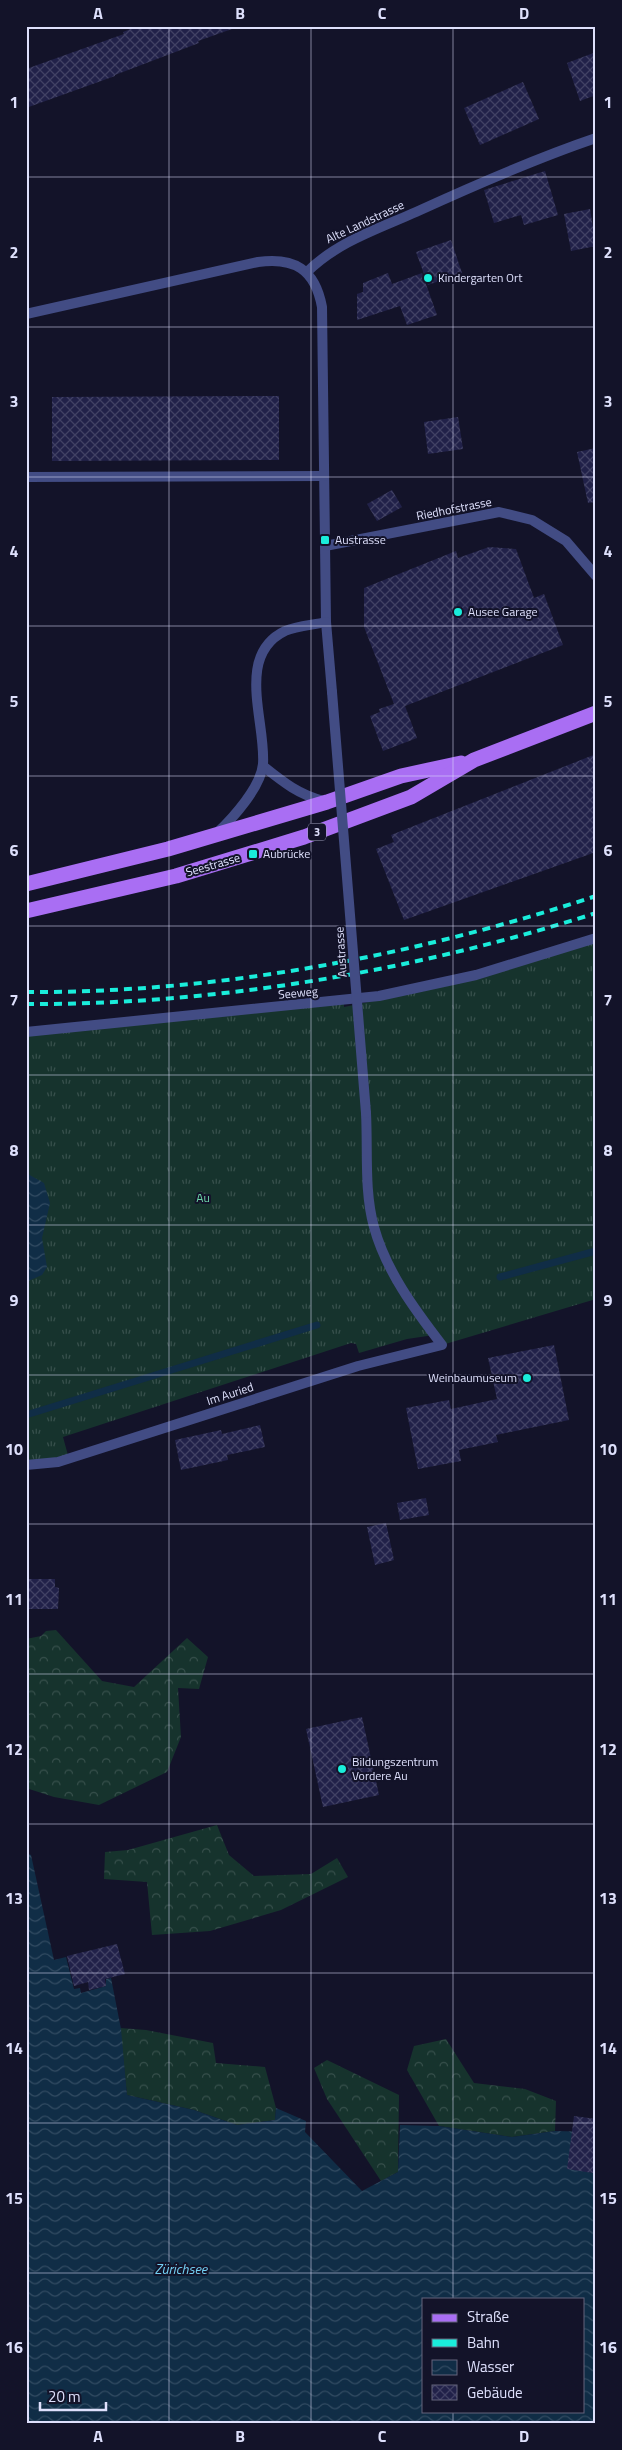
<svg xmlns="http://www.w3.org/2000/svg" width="622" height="2450" viewBox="0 0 622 2450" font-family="'Titillium Web',sans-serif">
  <defs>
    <pattern id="grass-tufts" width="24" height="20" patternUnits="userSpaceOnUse" patternTransform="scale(1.25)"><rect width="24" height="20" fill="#16332d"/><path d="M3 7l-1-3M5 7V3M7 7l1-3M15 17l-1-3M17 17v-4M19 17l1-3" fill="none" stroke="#37504c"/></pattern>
    <pattern id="forest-crowns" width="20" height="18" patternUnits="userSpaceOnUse" patternTransform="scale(1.25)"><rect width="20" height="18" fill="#16332d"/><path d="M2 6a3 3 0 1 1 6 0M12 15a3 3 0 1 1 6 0" fill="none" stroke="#37504c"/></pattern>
    <pattern id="water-waves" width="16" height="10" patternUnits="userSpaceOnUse" patternTransform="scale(1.25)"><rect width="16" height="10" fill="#102d46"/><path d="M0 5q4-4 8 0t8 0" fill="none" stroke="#324b62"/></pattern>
    <pattern id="building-cross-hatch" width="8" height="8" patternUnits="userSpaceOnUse" patternTransform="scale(1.25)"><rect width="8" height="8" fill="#212149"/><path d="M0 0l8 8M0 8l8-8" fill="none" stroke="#414164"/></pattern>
  </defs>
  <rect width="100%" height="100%" fill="#131329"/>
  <polygon fill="url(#grass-tufts)" points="596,938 596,1299 442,1345 434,1335 407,1339 359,1353 356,1344 351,1343 63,1437 69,1459 26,1465 26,1032 344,1001 344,1007 378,1000"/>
  <g fill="url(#forest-crowns)">
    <polygon points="56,1630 102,1681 134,1687 187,1638 208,1657 199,1689 178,1688 181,1737 167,1772 99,1805 54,1797 26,1788 26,1639 41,1636 46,1631"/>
    <polygon points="217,1825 229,1855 254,1876 311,1874 337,1858 348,1877 281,1910 210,1931 152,1935 147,1882 104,1879 105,1852 128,1850"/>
    <polygon points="120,2028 146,2030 213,2043 216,2063 265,2067 276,2108 275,2120 237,2125 194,2110 127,2095"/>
    <polygon points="446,2039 474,2083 525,2089 556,2101 555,2131 512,2137 439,2126 407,2070 414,2046"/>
    <polygon points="327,2060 399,2095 398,2172 381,2181 327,2099 314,2068"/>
  </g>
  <g fill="url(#water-waves)" fill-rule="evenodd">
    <polygon points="26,1173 44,1183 50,1203 42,1238 47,1267 42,1275 26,1282"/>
    <path d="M 26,1853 L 31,1855 L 54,1960 L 66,1957 L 74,1989 L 80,1988 L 81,1993 L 106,1986 L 106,1979 L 111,1978 L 121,2029 L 127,2095 L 194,2110 L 237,2125 L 275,2120 L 276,2108 L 306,2121 L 305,2132 L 362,2191 L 398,2172 L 400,2125 L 439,2126 L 512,2137 L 555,2131 L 596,2132 L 596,2424 L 26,2424 ZM 423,2299 L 583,2299 L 583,2411 L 423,2411 Z"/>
  </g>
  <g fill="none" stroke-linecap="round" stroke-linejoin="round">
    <g stroke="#102d46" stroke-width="7">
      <polyline points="500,1277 596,1251"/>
      <polyline points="26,1415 317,1325"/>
    </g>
  </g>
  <g fill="url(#building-cross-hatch)">
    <polygon points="138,26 232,26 232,29 198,41 199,43 115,75 115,76 26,108 26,69 124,34 123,32"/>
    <polygon points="596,52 596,95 580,101 567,63"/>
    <polygon points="523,82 539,119 480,145 464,108"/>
    <polygon points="545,171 558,215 524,225 521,215 494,223 484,190"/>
    <polygon points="590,209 596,246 571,251 564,214"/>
    <polygon points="451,240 462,273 428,285 416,252"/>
    <polygon points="388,273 392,284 422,273 437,315 407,325 400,306 357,320 357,294 363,292 363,283"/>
    <polygon points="279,396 279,460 52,461 52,397"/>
    <polygon points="458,417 463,449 428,454 424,422"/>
    <polygon points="596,448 596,502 588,503 577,452"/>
    <polygon points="392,490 402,507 377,521 367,504"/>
    <polygon points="489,547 516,549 534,598 544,594 563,645 405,706 417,738 383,751 370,716 380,712 379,709 394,704 364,627 364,588 456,551 458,558"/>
    <polygon points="596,754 596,852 404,920 376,849 394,842 391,835"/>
    <polygon points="554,1345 569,1420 496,1435 498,1442 459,1450 461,1461 418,1469 406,1408 449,1400 451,1409 497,1399 488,1358"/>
    <polygon points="260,1425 265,1447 227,1455 228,1460 181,1470 175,1440 221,1430 222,1434"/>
    <polygon points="426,1498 429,1515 400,1520 397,1503"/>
    <polygon points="386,1523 394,1560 375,1565 367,1527"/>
    <polygon points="28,1579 55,1579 55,1587 59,1588 58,1609 26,1609"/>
    <polygon points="362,1717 379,1795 323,1807 306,1729"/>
    <polygon points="117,1944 125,1974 105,1979 106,1986 89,1990 88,1982 74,1986 67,1956"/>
    <polygon points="574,2116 596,2119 593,2173 567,2169"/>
  </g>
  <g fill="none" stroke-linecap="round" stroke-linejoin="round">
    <g stroke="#424c84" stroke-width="10">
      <path d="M 307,272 C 337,242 378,229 416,212 C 475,185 534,159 596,138"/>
      <path d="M 26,314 L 258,262 C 294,257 315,269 322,307 L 326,622 L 332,692"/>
      <polyline points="26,477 324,476"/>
      <polyline points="325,546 499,512 532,520 566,541 596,576"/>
      <path d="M 263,766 C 283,782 299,795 324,801"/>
      <path d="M 217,833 C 233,818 261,787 263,764 C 266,722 235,655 285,631 C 297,626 313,625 326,622"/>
      <polyline points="26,1032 379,996 476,975 596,938"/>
      <path d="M 26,1465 L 58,1462 L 358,1366 L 442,1345 C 415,1310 386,1271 374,1227 C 364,1191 368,1151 366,1113"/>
    </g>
    <g stroke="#a96ef3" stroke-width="15">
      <polyline points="26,884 168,849 327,802 401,776 461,763"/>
      <polyline points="26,911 176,876 304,837 411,797 474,760 596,713"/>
    </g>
    <g stroke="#1aeddb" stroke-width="4" stroke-dasharray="8 6" stroke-linecap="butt">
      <path d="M 26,992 C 220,993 413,956 596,896"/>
      <path d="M 26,1004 C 216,1005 415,971 596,913"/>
    </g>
    <polyline stroke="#424c84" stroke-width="10" points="332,692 366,1113"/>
  </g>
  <path fill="none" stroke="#dee0fc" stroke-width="1" stroke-opacity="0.55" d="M 169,26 L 169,2424M 311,26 L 311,2424M 453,26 L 453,2299M 26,177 L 596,177M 26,327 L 596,327M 26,477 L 596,477M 26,626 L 596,626M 26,776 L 596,776M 26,926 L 596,926M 26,1075 L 596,1075M 26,1225 L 596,1225M 26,1375 L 596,1375M 26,1524 L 596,1524M 26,1674 L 596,1674M 26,1824 L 596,1824M 26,1973 L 596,1973M 26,2123 L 596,2123M 26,2273 L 596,2273M 453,2411 L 453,2424"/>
  <g fill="#1aeddb" stroke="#131329" stroke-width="2">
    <circle cx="428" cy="278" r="5"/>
    <rect x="320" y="535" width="10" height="10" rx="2.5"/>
    <circle cx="458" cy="612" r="5"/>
    <rect x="248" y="849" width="10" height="10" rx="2.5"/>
    <circle cx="527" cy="1378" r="5"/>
    <circle cx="342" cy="1769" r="5"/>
  </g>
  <g text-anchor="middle" stroke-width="4" stroke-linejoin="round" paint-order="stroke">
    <rect fill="#131329" stroke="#a1a2bd" stroke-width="1" x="308" y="823.5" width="18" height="17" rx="4"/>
    <g font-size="11" font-weight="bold" fill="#dee0fc">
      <text x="317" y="836">3</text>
    </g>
    <g font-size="12" fill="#dee0fc" stroke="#131329">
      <text transform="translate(365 222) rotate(-25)" y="4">Alte Landstrasse</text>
      <text transform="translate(454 509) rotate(-11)" y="4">Riedhofstrasse</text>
      <text transform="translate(213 865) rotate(-16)" y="4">Seestrasse</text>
      <text transform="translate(341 952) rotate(-94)" y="4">Austrasse</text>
      <text transform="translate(298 993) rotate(-5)" y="4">Seeweg</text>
      <text transform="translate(230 1394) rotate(-18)" y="4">Im Auried</text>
    </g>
    <g font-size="12" fill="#dee0fc" stroke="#131329" text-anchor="start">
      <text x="438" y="282">Kindergarten Ort</text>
      <text x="335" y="544">Austrasse</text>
      <text x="468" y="616">Ausee Garage</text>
      <text x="263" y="858">Aubrücke</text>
      <text x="517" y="1382" text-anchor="end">Weinbaumuseum</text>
      <text x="352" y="1766">Bildungszentrum<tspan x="352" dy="14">Vordere Au</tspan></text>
    </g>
    <g font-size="12" fill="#6ed8aa" stroke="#131329">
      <text x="203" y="1202">Au</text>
    </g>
    <g font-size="14" font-style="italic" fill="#74d0f4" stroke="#131329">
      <text x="181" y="2274">Zürichsee</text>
    </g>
  </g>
  <rect width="622" height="2450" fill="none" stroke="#131329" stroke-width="55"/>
  <rect x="422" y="2298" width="162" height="115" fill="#131329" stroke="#64657d"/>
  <rect x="432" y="2314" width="25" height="8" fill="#a96ef3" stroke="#64657d"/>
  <text x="467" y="2322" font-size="15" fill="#dee0fc">Straße</text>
  <rect x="432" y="2339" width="25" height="8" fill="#1aeddb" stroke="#64657d"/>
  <text x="467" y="2348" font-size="15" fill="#dee0fc">Bahn</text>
  <rect x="432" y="2360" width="25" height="15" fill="url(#water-waves)" stroke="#64657d"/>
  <text x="467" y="2372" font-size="15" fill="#dee0fc">Wasser</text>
  <rect x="432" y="2385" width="25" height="15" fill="url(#building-cross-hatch)" stroke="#64657d"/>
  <text x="467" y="2398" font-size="15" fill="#dee0fc">Gebäude</text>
  <path d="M40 2402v8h66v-8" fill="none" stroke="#dee0fc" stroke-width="2.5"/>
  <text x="48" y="2402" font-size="15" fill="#dee0fc" stroke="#131329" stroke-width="4" paint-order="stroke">20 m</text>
  <rect x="28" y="28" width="566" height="2394" fill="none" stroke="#dee0fc" stroke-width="2"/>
  <g font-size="16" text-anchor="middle" font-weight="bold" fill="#dee0fc">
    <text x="98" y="19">A</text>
    <text x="240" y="19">B</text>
    <text x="382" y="19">C</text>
    <text x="524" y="19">D</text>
    <text x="14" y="108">1</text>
    <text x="608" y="108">1</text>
    <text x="14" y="258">2</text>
    <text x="608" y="258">2</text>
    <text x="14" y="407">3</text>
    <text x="608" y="407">3</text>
    <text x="14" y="557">4</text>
    <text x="608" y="557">4</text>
    <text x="14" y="707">5</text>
    <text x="608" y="707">5</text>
    <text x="14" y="856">6</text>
    <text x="608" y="856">6</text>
    <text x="14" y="1006">7</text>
    <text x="608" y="1006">7</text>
    <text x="14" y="1156">8</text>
    <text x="608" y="1156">8</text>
    <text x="14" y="1306">9</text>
    <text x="608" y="1306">9</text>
    <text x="14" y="1455">10</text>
    <text x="608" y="1455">10</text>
    <text x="14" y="1605">11</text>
    <text x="608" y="1605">11</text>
    <text x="14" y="1755">12</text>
    <text x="608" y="1755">12</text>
    <text x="14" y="1904">13</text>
    <text x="608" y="1904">13</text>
    <text x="14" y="2054">14</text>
    <text x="608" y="2054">14</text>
    <text x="14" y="2204">15</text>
    <text x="608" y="2204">15</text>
    <text x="14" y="2353">16</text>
    <text x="608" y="2353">16</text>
    <text x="98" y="2442">A</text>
    <text x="240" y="2442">B</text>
    <text x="382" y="2442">C</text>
    <text x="524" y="2442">D</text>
  </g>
</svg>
